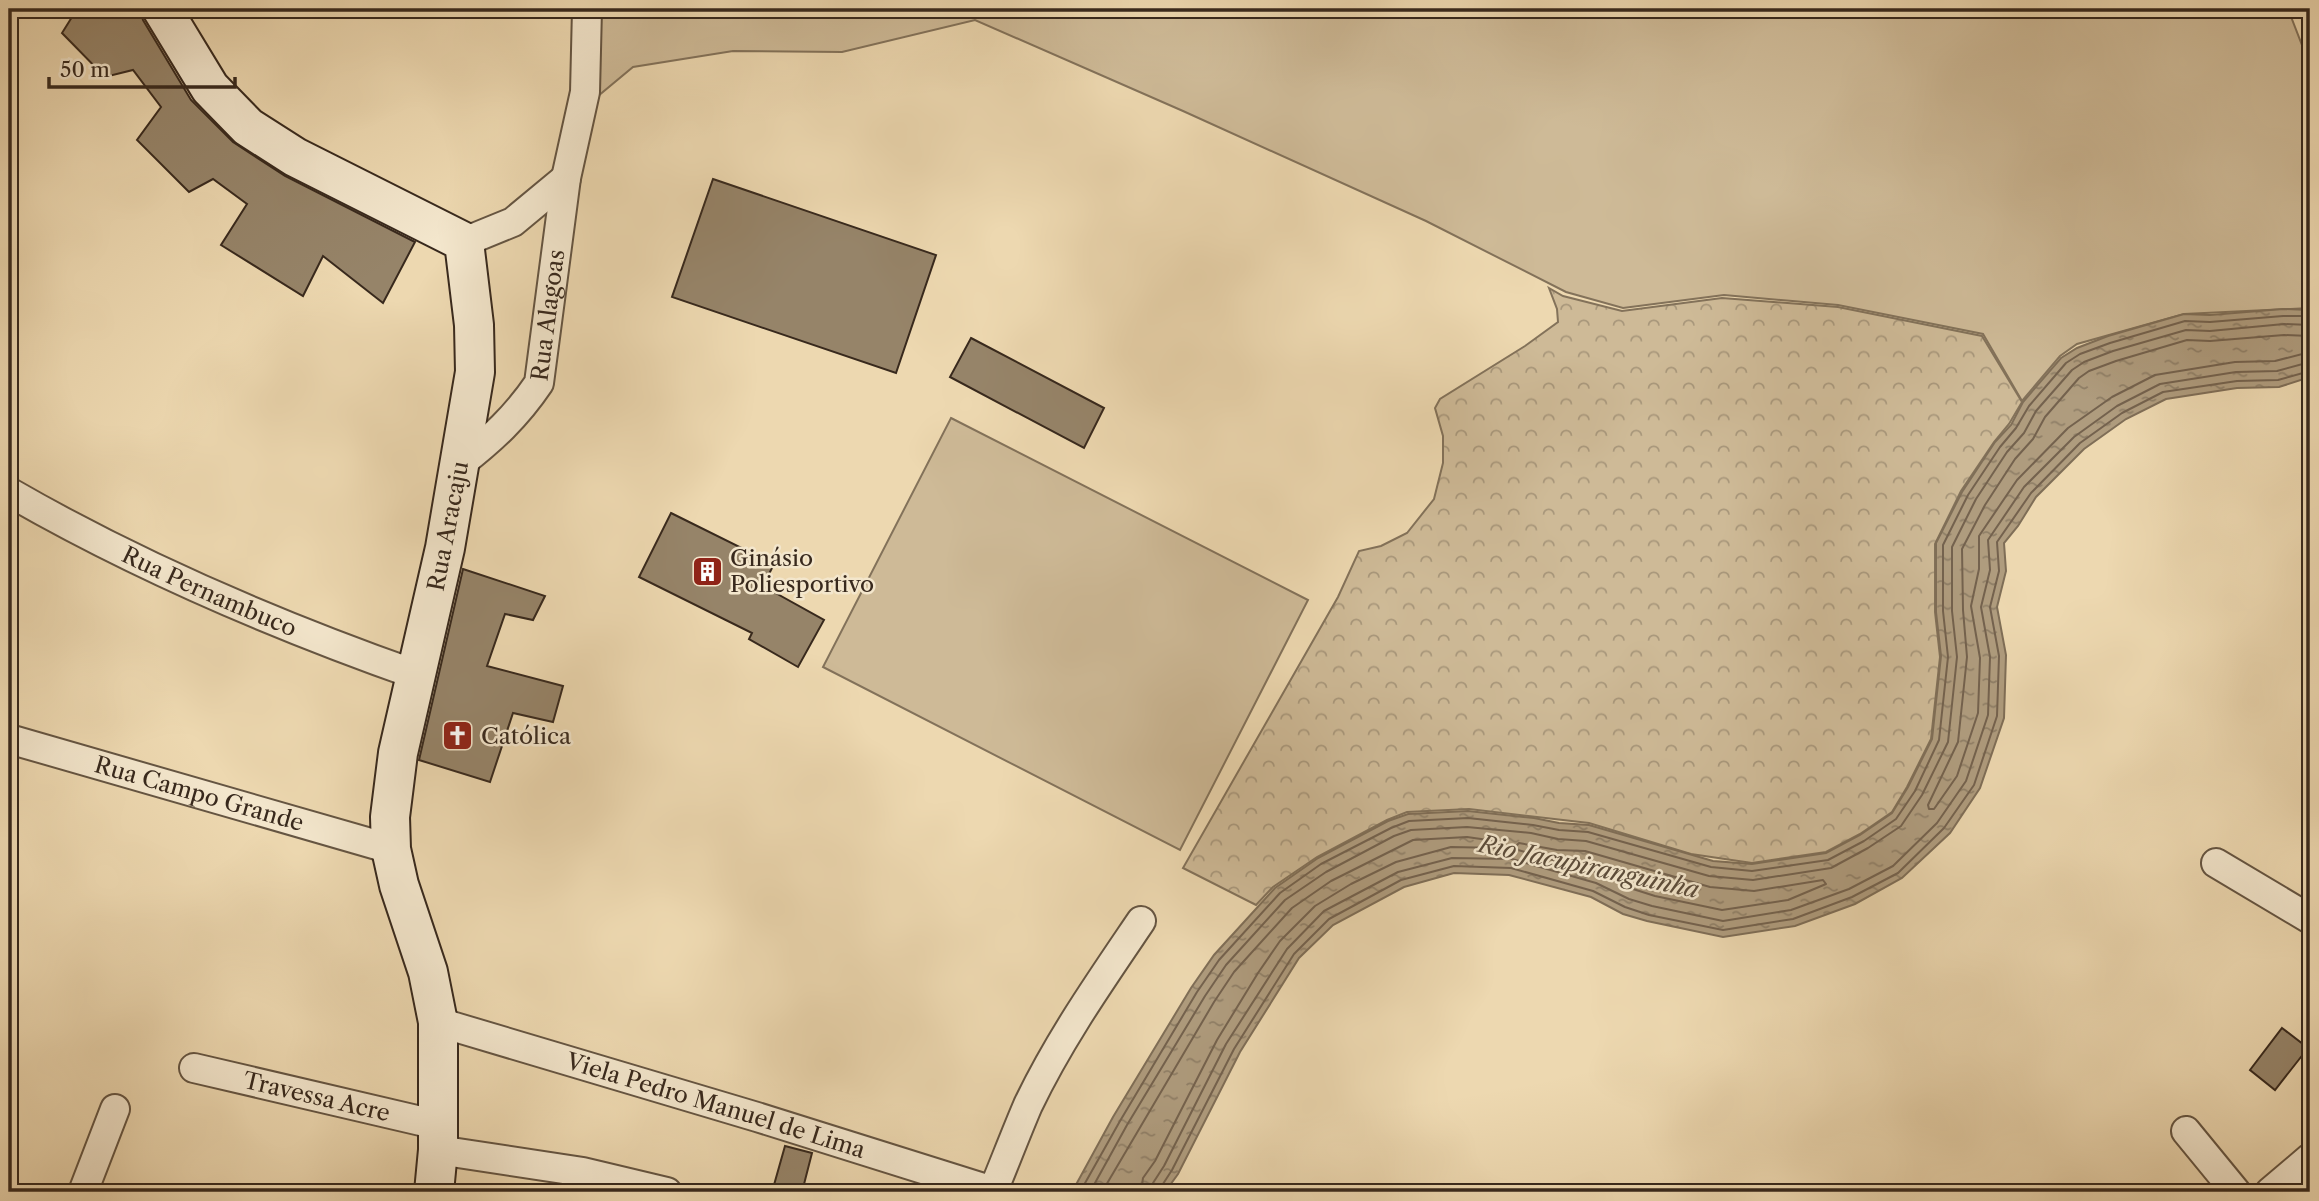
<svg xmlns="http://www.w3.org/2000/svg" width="2319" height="1201" viewBox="0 0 2319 1201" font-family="'Libre Caslon Text',serif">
  <defs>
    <pattern id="forest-crowns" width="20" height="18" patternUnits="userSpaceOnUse" patternTransform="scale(1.75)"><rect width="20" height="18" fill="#ceba97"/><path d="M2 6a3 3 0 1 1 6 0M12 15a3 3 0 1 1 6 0" fill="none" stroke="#a8977b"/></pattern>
    <pattern id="water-ripples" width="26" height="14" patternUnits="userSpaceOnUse" patternTransform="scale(1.75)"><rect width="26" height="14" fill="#af9c7e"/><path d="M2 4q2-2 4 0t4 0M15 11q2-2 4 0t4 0" fill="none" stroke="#8f7f67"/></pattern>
  </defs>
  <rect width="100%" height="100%" fill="#edd8b0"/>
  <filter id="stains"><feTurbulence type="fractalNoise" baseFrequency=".00286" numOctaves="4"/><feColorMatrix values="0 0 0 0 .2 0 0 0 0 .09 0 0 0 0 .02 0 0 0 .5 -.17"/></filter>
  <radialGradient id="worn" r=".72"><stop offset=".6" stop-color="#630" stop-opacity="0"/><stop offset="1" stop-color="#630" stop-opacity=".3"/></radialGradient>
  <g fill="#ceba97" stroke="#83725a" stroke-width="2">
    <polygon points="595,9 2288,9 2302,45 2310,60 2310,308 2184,314 2077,344 2060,356 2022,401 1983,334 1838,305 1724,295 1623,308 1566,292 1426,221 1183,111 975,20 842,52 733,51 633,67 592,101"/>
    <polygon points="951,418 1308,600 1180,850 823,667"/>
  </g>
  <polygon fill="url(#forest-crowns)" stroke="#83725a" stroke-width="2" points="1549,288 1563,296 1622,311 1722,298 1838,307 1982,336 2022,402 2009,424 1994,442 1961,491 1935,544 1935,612 1940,657 1931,739 1907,787 1892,812 1860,834 1826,852 1752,863 1691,854 1589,823 1469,809 1407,812 1387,820 1317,857 1273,887 1256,905 1183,868 1338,597 1359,551 1381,546 1407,533 1434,499 1443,463 1443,436 1435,408 1440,399 1525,346 1558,322 1557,309"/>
  <polygon fill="url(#water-ripples)" stroke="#7f6e57" stroke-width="2" points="2283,309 2310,310 2310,377 2279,387 2237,388 2166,399 2126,419 2084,449 2036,497 2018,526 2004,543 2006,571 1997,607 2006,655 2004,718 1980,788 1950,833 1902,878 1855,904 1795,926 1723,937 1647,921 1623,914 1591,897 1509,875 1454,873 1404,887 1333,925 1299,958 1240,1052 1178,1174 1165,1192 1072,1192 1113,1117 1191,988 1214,955 1275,888 1318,858 1388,821 1408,814 1468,811 1534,818 1559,823 1589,825 1713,861 1752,864 1826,853 1860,835 1892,813 1908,787 1932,739 1941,656 1936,612 1936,543 1962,492 1995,442 2011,425 2023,402 2061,358 2077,348 2108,336 2184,314 2210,315"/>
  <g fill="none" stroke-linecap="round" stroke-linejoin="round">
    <g stroke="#74624e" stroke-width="2">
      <polyline points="2310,336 2284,335 2210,341 2187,340 2116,361 2089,371 2079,378 2045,417 2033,439 2015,459 1985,505 1962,549 1963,610 1967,657 1958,742 1928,805 1929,809 1934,809 1957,776 1978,713 1980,658 1971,606 1979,569 1979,536 2017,480 2068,428 2112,397 2155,375 2235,362 2275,361 2310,352"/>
      <polygon points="1519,843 1557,850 1585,851 1710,887 1754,891 1823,880 1826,884 1788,900 1722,910 1655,896 1633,889 1599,873 1518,850 1516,846"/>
      <polyline points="1080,1192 1120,1121 1197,992 1219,960 1280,893 1321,864 1391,828 1409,821 1468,818 1533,825 1559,830 1588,832 1711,867 1752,871 1828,860 1864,841 1896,819 1915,791 1939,740 1948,657 1943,611 1943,545 1968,495 2000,447 2016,428 2029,406 2066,363 2080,354 2110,343 2185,321 2210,322 2283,316 2310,316"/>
      <polyline points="1090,1192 1127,1125 1205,996 1226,965 1285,900 1326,872 1394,836 1411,830 1467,827 1531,833 1558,839 1586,841 1709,876 1753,880 1831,868 1868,848 1901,826 1922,795 1948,742 1957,657 1952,611 1952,547 1976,499 2007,452 2024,433 2036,411 2072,370 2084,362 2113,351 2186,330 2210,331 2284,324 2310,325"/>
      <polyline points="1102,1192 1214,1002 1234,972 1292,908 1331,881 1413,840 1467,837 1502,842 1503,846 1500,848 1451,847 1396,862 1351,884 1315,906 1280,941 1258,973 1217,1040 1155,1161 1143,1178 1141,1192"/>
      <polyline points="1151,1192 1153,1183 1164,1166 1226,1044 1287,949 1324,911 1398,872 1452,858 1512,859 1596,883 1629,899 1652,906 1723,921 1791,910 1849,889 1893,866 1937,823 1966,781 1988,715 1990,657 1981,607 1990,570 1988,540 2024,487 2074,437 2117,406 2160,384 2236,372 2277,371 2310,362"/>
      <polyline points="1160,1192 1161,1187 1172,1170 1234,1049 1294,954 1329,919 1401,880 1454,866 1511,868 1593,891 1625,907 1649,915 1723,930 1793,919 1852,897 1898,873 1944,828 1974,785 1997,716 1999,656 1990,607 1999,571 1997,542 2031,493 2080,443 2122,413 2163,392 2237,381 2278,380 2310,371"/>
    </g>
  </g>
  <g fill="#968469" stroke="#38291d" stroke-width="2">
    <polygon points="77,9 140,9 143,20 191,100 233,142 285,176 415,242 383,303 323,256 303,296 221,245 247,204 213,179 189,192 137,140 161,107 133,70 105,77 62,33"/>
    <polygon points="713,179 936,255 896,373 672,297"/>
    <polygon points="971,338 1104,408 1084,448 950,377"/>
    <polygon points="671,513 774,564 763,586 824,620 798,667 749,639 752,633 639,577"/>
    <polygon points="463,569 545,596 533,620 505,614 487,666 563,686 553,722 513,713 490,782 419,760"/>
    <polygon points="2282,1028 2308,1048 2275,1090 2250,1070"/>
    <polygon points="785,1146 812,1153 802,1192 772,1192"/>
  </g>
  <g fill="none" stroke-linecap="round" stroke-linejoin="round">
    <defs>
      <g id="street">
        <polyline points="464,242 513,222 566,178"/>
        <path id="s1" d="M 460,464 C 492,439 516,417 539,383 L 566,178 L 585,92 L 587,9"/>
        <path id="s2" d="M 9,492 C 139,567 275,625 417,675"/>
        <path id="s3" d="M 9,739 L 391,849"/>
        <polyline points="2216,863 2310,919"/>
        <path id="s4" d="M 438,1022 L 757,1117 L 993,1191 C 1005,1162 1016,1133 1028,1105 C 1059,1040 1101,980 1141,921"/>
        <path id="s5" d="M 194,1068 L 438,1125"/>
        <polyline points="2186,1131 2236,1192"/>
        <polyline points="438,1150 583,1172 667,1192"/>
        <polyline points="83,1192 115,1109"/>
        <polyline points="2270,1192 2310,1158"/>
      </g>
      <polyline id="secondary" points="162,9 210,88 248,127 295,157 464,242 474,325 475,372 445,548 398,753 390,817 391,849 399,885 428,972 438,1022 438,1150 434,1192"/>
    </defs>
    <use href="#street" stroke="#655542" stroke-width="32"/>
    <use href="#secondary" stroke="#38291d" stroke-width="42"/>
    <use href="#street" stroke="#f3e6cc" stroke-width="28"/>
    <use href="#secondary" stroke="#f3e6cc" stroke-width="38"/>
  </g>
  <defs>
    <symbol id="building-square" viewBox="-11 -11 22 22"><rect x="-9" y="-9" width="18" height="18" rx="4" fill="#8f2418" stroke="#f3e6cc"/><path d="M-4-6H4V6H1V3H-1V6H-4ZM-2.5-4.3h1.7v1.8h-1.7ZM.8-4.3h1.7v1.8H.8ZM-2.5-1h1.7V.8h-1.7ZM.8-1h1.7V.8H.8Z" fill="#fff"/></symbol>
    <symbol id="church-square" viewBox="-11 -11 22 22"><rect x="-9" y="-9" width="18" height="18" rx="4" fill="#8f2418" stroke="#f3e6cc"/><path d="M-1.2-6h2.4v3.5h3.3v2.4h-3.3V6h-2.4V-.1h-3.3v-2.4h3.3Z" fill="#fff"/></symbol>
  </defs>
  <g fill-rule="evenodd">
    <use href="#building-square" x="690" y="554" width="35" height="35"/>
    <use href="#church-square" x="440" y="718" width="35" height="35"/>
  </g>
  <g text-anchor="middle" stroke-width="5" stroke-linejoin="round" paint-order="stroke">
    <g font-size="23" fill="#38291d" stroke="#f3e6cc">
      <text dy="8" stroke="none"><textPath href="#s1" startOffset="182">Rua Alagoas</textPath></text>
      <text transform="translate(448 526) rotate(-79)" y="8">Rua Aracaju</text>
      <text dy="8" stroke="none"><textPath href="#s2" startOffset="224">Rua Pernambuco</textPath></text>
      <text dy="8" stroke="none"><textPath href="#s3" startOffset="198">Rua Campo Grande</textPath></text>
      <text dy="8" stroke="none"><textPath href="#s5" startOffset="126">Travessa Acre</textPath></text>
      <text dy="8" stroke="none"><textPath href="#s4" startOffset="290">Viela Pedro Manuel de Lima</textPath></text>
    </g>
    <g font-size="23" fill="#38291d" stroke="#f3e6cc" text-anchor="start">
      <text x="730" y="566">Ginásio<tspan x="730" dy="26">Poliesportivo</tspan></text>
      <text x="481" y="744">Católica</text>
    </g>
    <g font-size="24" font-style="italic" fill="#5c4c3a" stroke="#f3e6cc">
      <text transform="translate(1589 867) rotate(12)" y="8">Rio Jacupiranguinha</text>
    </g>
  </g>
  <rect width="2319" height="1201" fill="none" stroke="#edd8b0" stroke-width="35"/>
  <rect x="10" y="10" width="2298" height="1180" fill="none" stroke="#38291d" stroke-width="3.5"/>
  <rect x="18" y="18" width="2284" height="1166" fill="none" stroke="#38291d" stroke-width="2"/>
  <path d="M49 77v10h186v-10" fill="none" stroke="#38291d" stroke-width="3.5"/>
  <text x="60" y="77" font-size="21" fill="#38291d" stroke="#f3e6cc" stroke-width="5" paint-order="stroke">50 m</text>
  <rect width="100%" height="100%" filter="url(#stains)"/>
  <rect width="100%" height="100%" fill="url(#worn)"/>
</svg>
